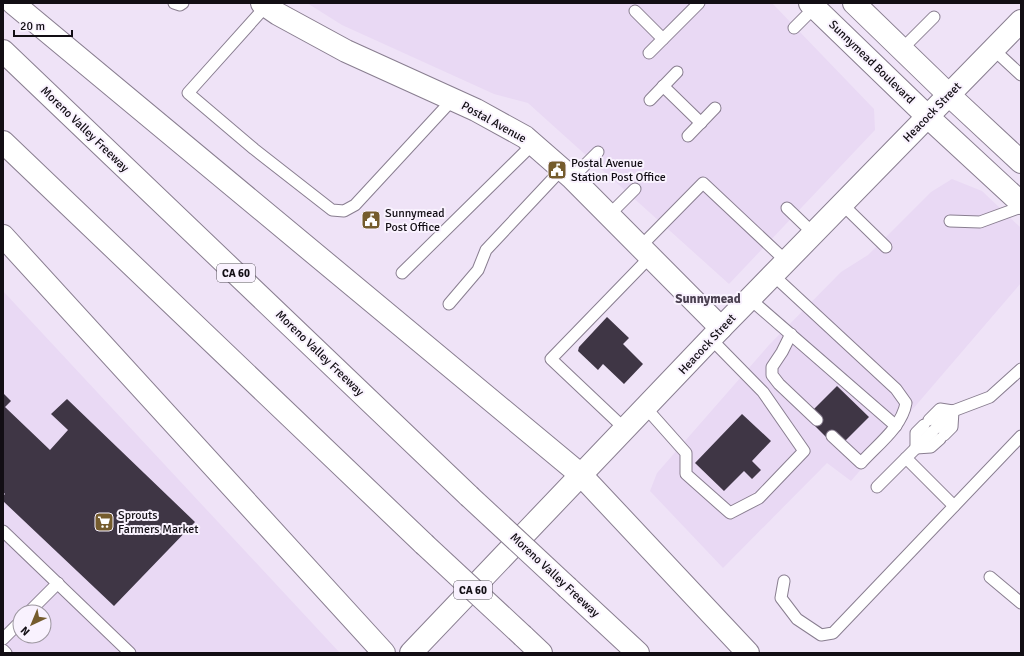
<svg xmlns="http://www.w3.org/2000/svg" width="1024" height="656" viewBox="0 0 1024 656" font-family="Signika,sans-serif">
  <rect width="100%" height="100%" fill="#efe3f7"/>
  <g fill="#e9d9f4" fill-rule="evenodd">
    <polygon points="307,3 772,3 874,109 875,130 729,284 528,103 494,94 342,25"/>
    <polygon points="952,179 982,191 1021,228 1021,283 851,481 827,463 723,568 650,491 657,473 769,345 841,272 868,255 931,192"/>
    <path d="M 3,291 L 340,653 L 3,653 ZM 20,612 L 44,612 L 44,636 L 20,636 Z"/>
  </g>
  <g fill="#3f3645">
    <polygon points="607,317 629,338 623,344 643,364 624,384 603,364 598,370 578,351 579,347"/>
    <polygon points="837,386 869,417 844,442 829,440 813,424 820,417 813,410"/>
    <polygon points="3,393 11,401 5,407 50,450 68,430 51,414 67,399 195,522 114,606 3,501 3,496 5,494 3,492"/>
    <polygon points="742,414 771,441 752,461 761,470 752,479 744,471 724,491 695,463"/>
  </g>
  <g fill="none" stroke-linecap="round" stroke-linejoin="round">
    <defs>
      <g id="lane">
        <polyline points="174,3 180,5 183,3"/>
        <polyline points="266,6 188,93 254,149 332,210 344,211 355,205 453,99"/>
        <polyline points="635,11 663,39"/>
        <polyline points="794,28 815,7"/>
        <polyline points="902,49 934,17"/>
        <polyline points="993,49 1021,75"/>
        <polyline points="649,53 699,3"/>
        <polyline points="663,86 701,123"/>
        <polyline points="650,100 677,72"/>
        <polyline points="688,136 715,108"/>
        <polyline points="572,178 598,152"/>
        <polyline points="842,204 886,247"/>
        <polyline points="787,208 813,233"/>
        <polyline points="609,215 635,189"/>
        <polyline points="950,221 980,222 1021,207"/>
        <polyline points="640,247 703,183 786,261"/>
        <polyline points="402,273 533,144"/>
        <path d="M 773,275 L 896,389 L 906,403 C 902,427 877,445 861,463 L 832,436"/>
        <polyline points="750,299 896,426"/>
        <polyline points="449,304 478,270 486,250 562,169"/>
        <polyline points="791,334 782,352 772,367 772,375 779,384 817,420"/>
        <polyline points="646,408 686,453 686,474 730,513 759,498 804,451 763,392 712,340"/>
        <polyline points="929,420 940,409 953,411"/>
        <polyline points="936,428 953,411 990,397 1021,369"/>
        <polyline points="625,429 551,359 650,257"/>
        <polyline points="944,435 952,427 953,411"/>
        <polyline points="916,448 931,447 940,439"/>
        <polyline points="916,448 916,433 924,425"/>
        <polyline points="906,458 954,506"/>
        <polyline points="877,487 933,431"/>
        <polyline points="3,531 130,653"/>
        <polyline points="990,577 1021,603"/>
        <polyline points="784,581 781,598 797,619 821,635 833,633 1021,436"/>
        <polyline points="29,612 58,583"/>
        <polyline points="3,639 20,622"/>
        <polyline points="3,650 6,653"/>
      </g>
      <polyline id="street" points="262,3 278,14 346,51 476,110 525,137 572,178 721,328"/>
      <g id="secondary">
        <polyline points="810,3 928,117 1021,203"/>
        <polyline points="854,3 949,95 1021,162"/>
        <polyline points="411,653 721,328 1021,21"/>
      </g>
      <g id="highway">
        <polyline points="13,3 581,475 748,653"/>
        <polyline points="3,51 469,496"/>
        <polyline points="3,142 424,544"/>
        <polyline points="3,236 384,653"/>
        <polyline points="568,588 638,653"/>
        <polyline points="523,636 541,653"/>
      </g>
    </defs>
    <use href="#lane" stroke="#897e90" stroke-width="13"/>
    <use href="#street" stroke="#897e90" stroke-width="24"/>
    <use href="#secondary" stroke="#897e90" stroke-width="24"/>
    <use href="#highway" stroke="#897e90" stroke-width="24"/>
    <use href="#lane" stroke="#fff" stroke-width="11"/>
    <use href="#street" stroke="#fff" stroke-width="22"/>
    <use href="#secondary" stroke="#fff" stroke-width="22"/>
    <use href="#highway" stroke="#fff" stroke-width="22"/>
    <defs>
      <g id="highway-bridge">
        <polyline points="469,496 568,588"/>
        <polyline points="424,544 523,636"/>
      </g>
    </defs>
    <use href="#highway-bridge" stroke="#897e90" stroke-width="24" stroke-linecap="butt"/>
    <use href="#highway-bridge" stroke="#fff" stroke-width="22"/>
  </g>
  <defs>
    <symbol id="civic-square" viewBox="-11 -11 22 22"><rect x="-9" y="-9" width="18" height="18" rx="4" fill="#755c2d" stroke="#f9f2fe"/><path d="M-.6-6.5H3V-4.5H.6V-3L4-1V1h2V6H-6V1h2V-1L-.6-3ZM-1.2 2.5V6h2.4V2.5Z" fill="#fff"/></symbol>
    <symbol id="supermarket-square" viewBox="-11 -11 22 22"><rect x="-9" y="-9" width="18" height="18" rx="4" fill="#755c2d" stroke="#f9f2fe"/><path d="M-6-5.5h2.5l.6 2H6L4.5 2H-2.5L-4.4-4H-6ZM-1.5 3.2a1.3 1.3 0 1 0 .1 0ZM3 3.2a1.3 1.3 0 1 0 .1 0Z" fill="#fff"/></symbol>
  </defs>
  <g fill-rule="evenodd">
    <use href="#civic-square" x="546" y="159" width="22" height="22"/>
    <use href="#civic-square" x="360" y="209" width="22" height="22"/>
    <use href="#supermarket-square" x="93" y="511" width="22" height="22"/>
  </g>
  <g text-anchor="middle" stroke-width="4" stroke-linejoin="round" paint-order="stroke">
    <g fill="#f9f2fe" stroke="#57525a" stroke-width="1">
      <rect x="217" y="264" width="38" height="18" rx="3"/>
      <rect x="454" y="581" width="38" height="18" rx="3"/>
    </g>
    <g font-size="11" font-weight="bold" fill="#120e14">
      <text x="236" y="277">CA 60</text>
      <text x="473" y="594">CA 60</text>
    </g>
    <g font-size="12" fill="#120e14" stroke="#f9f2fe">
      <text transform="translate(872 62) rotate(44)" y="4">Sunnymead Boulevard</text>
      <text transform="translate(932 112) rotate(-46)" y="4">Heacock Street</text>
      <text transform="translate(494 122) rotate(29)" y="4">Postal Avenue</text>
      <text transform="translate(85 129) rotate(44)" y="4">Moreno Valley Freeway</text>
      <text transform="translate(707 344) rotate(-47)" y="4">Heacock Street</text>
      <text transform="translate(320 353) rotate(44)" y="4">Moreno Valley Freeway</text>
      <text transform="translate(555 575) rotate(43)" y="4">Moreno Valley Freeway</text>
    </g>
    <g font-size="12" fill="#120e14" stroke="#f9f2fe" text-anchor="start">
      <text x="571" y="167">Postal Avenue<tspan x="571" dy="14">Station Post Office</tspan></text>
      <text x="385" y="217">Sunnymead<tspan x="385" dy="14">Post Office</tspan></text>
      <text x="118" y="519">Sprouts<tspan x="118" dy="14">Farmers Market</tspan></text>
    </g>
    <g font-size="13" font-weight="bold" fill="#4a4050" stroke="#f9f2fe">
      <text x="708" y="303">Sunnymead</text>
    </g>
  </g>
  <rect width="1024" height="656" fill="none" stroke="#120e14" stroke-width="8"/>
  <g transform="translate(32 624) rotate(224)"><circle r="19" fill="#f9f2fe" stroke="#9d97a0"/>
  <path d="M0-3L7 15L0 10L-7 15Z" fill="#755c2d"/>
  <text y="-6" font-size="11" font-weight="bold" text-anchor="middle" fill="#120e14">N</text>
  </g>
  <path d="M14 30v6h58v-6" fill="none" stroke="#120e14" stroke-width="2"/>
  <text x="20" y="30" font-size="12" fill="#120e14" stroke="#f9f2fe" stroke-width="3" paint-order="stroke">20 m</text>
</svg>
